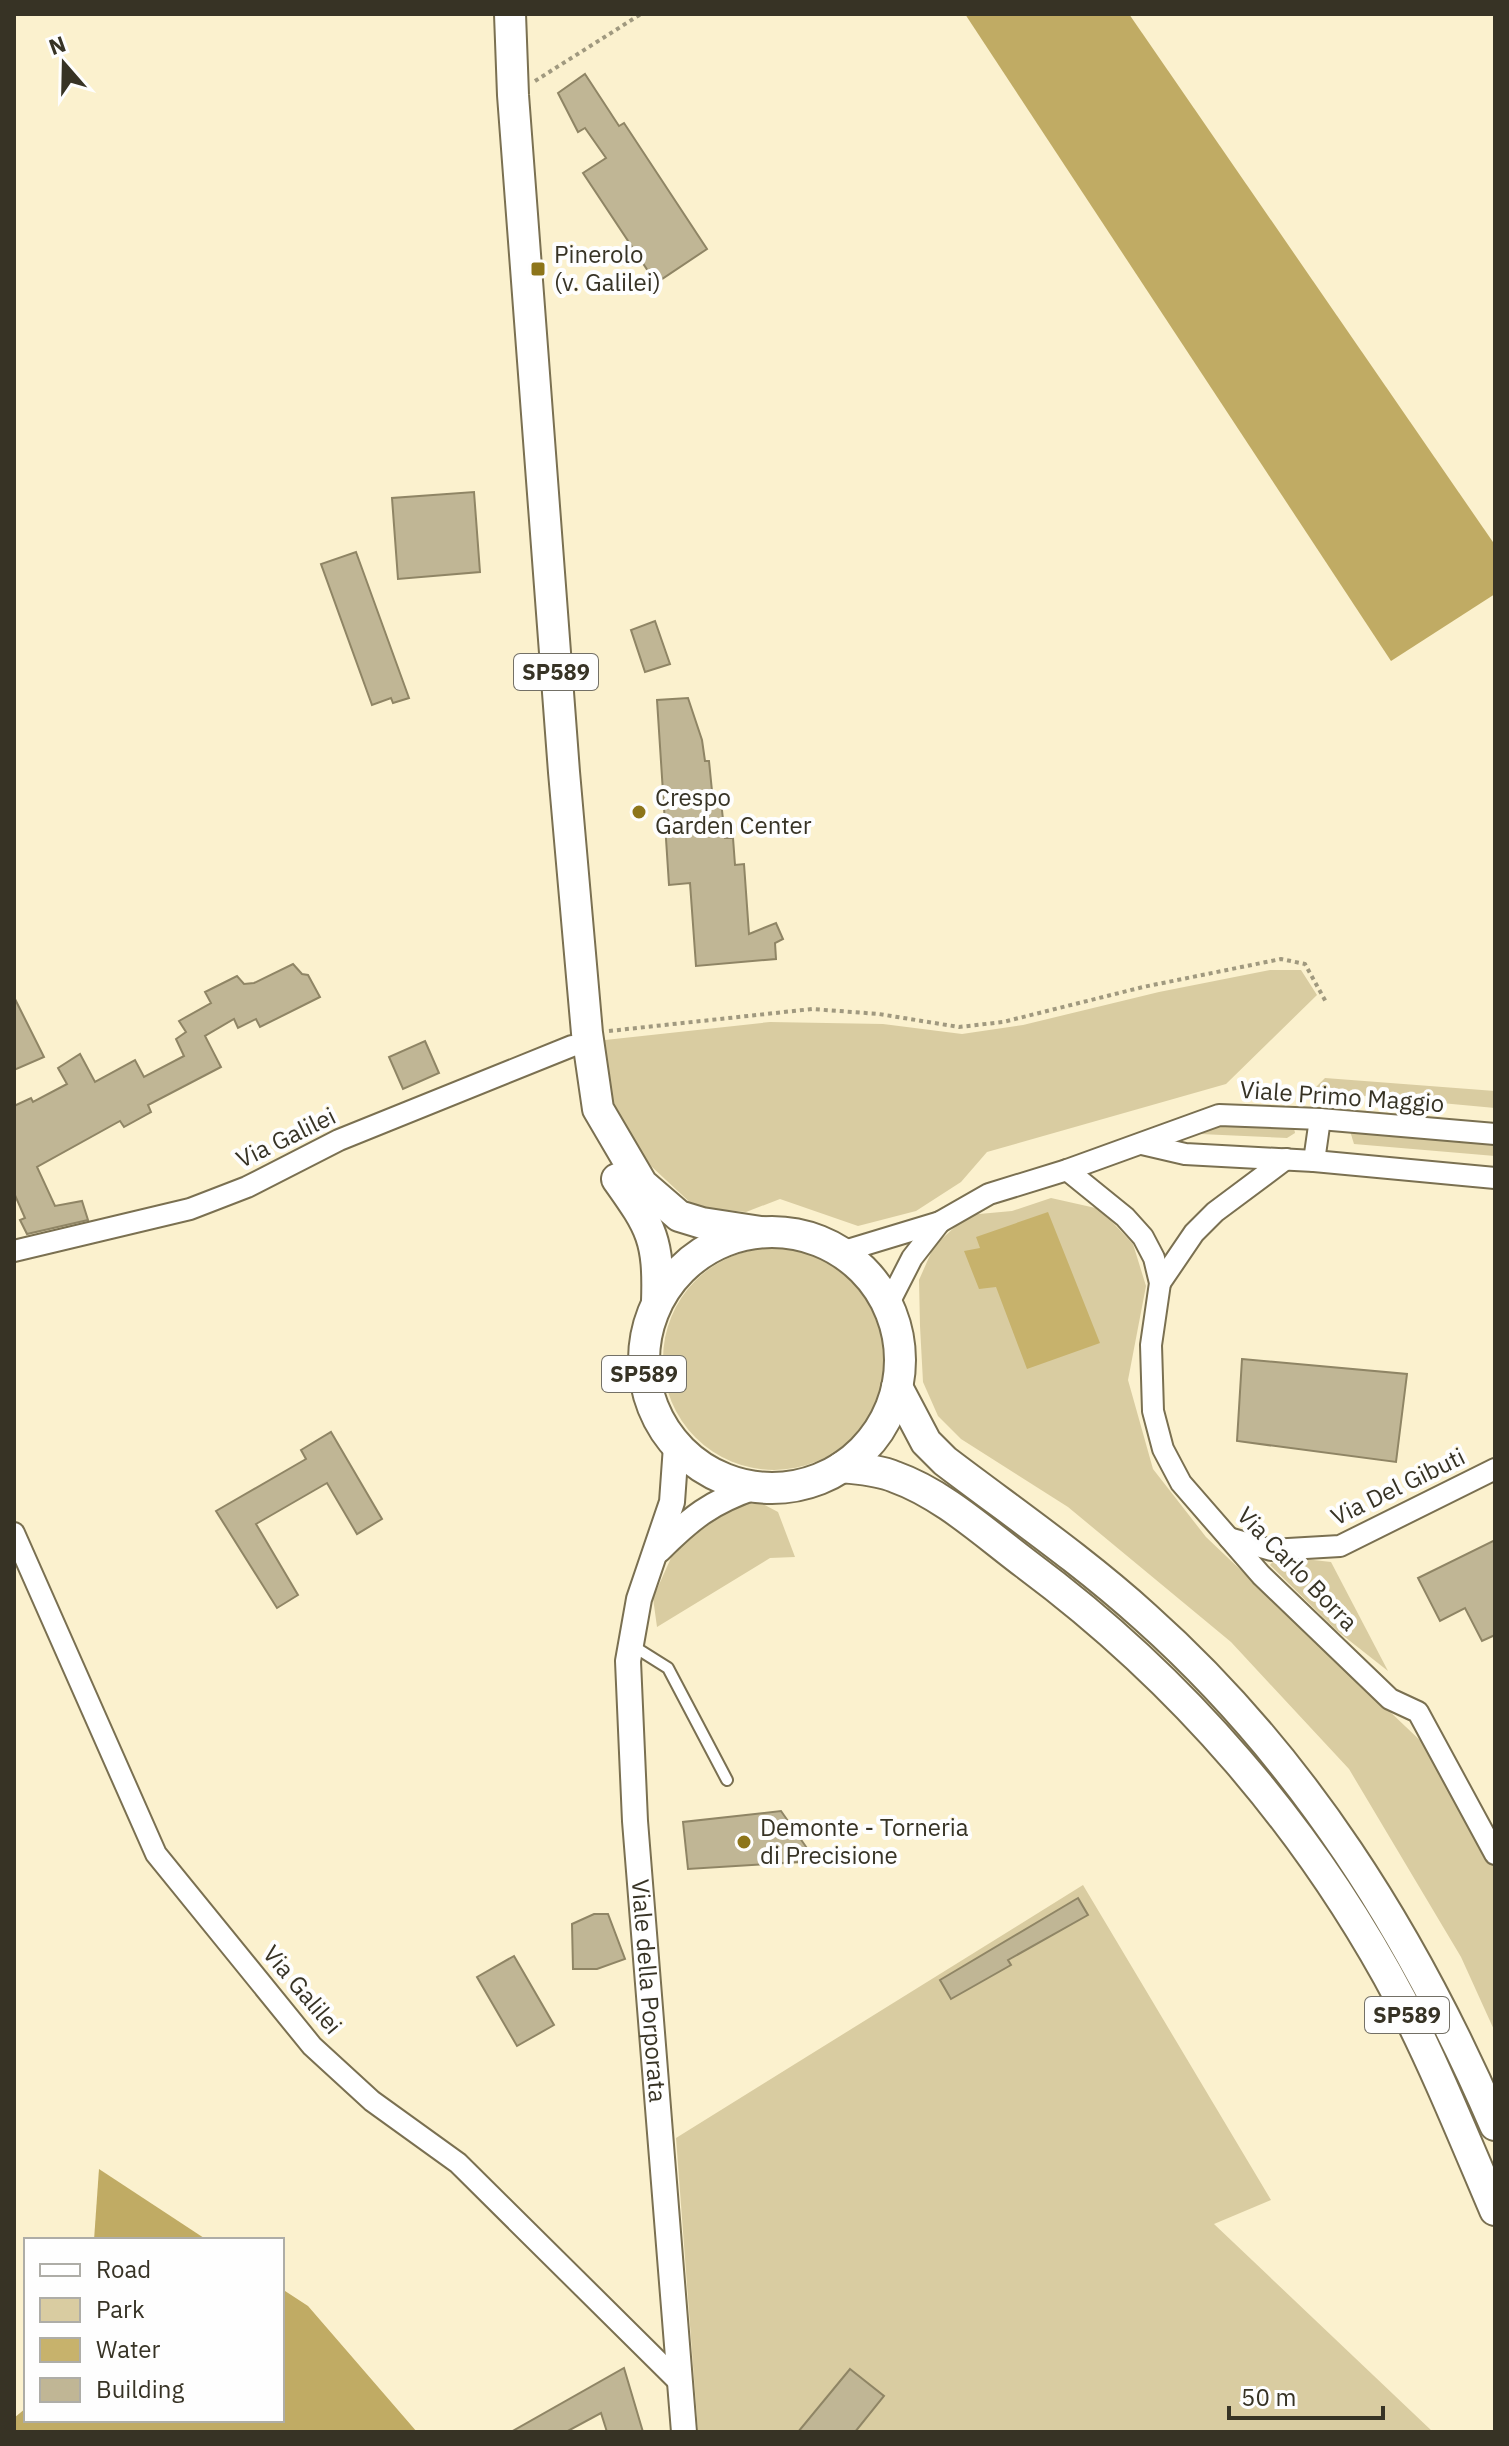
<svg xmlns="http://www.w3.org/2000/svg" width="1509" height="2446" viewBox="0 0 1509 2446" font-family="'IBM Plex Sans',sans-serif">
  <rect width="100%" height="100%" fill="#fbf1ce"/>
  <g fill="#d9cca1">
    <polygon points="1270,970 1301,970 1317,995 1226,1084 987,1152 961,1182 916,1211 858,1226 780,1199 746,1212 695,1207 637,1153 602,1088 596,1041 770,1022 883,1024 962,1034 1023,1025 1159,992"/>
    <polygon points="1325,1078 1495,1091 1495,1108 1312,1091"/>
    <polygon points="1217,1123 1294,1128 1295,1133 1287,1138 1178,1133"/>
    <polygon points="1350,1131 1495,1140 1495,1156 1354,1144"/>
    <polygon points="1051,1198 1100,1209 1133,1244 1146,1286 1128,1380 1153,1469 1206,1537 1426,1746 1478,1833 1495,1866 1495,2032 1461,1957 1349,1769 1231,1642 1068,1507 961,1439 938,1416 923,1382 920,1326 919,1280 934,1246 968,1215 1012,1211"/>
    <circle cx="774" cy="1359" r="111"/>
    <polygon points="752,1498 778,1512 795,1557 770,1558 657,1627 653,1598 679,1540 714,1510"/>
    <polygon points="1278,1556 1331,1562 1388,1671 1336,1630 1270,1565"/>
    <polygon points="1083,1885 1271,2200 1214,2224 1433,2432 698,2432 676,2138"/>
  </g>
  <g fill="#c0ab64">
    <polygon points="965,14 1129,14 1495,545 1495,594 1391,661"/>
    <polygon points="99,2169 207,2240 94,2240"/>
    <polygon points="282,2289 308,2306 417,2432 14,2432 14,2418 26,2408 26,2420 282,2420"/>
  </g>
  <polygon fill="#c7b26c" points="1048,1212 1100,1343 1027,1369 996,1287 979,1289 964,1251 980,1248 976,1237"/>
  <g fill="#c0b695" stroke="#8f8565" stroke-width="2">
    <polygon points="585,74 619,126 624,123 707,249 656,283 583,173 606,158 585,128 578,132 558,93"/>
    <polygon points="474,492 480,572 398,579 392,498"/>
    <polygon points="356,552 409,698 393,703 391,698 372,705 321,564"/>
    <polygon points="655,621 670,664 645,672 631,630"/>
    <polygon points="688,698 702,740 705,761 709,761 713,801 721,801 725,838 733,838 735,865 744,864 749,934 776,923 783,939 775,943 776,959 696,966 690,883 669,885 657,700"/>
    <polygon points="293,964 302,974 308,975 320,997 260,1027 256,1019 238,1028 234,1019 205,1036 221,1067 148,1105 151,1112 124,1127 120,1121 37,1167 55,1206 82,1201 88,1220 27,1234 20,1220 25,1218 14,1193 14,1106 31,1098 33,1102 67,1084 58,1068 80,1054 95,1082 135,1060 144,1077 184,1056 176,1039 186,1032 179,1021 211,1003 205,992 237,976 244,984 254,983"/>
    <polygon points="14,997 44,1057 14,1070"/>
    <polygon points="425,1041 439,1073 403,1089 389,1057"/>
    <polygon points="1242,1359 1407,1374 1396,1462 1237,1441"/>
    <polygon points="331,1432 382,1519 357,1534 327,1483 256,1524 298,1595 277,1608 216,1511 306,1459 301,1450"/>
    <polygon points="1495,1540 1495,1635 1482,1641 1465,1608 1440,1621 1418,1578"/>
    <polygon points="781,1811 816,1861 688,1869 683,1822"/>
    <polygon points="1078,1898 1088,1915 1008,1960 1011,1965 951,1999 940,1980"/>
    <polygon points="594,1914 608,1914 625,1959 597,1969 573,1969 572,1924"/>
    <polygon points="514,1956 554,2025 517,2046 477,1977"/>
    <polygon points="624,2368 643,2432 607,2432 601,2413 566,2432 511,2432"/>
    <polygon points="850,2369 884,2396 855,2432 798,2432"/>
  </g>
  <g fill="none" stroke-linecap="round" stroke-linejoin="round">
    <defs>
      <polyline id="service" points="633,1646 668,1668 727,1780"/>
      <g id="minor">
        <polyline points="1142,1144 1185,1154 1314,1161 1495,1178"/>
        <polyline points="1314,1161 1320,1119"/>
        <polyline points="1067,1170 1125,1217 1143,1237 1154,1258 1160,1283 1151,1345 1153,1411 1163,1449 1181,1483 1261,1575 1390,1699 1418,1712 1495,1854"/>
        <polyline points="14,1251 190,1209 247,1187 339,1140 572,1046"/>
        <polyline points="841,1252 940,1222 989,1194 1067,1170 1219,1115 1320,1119 1495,1134"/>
        <polyline points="1160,1283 1194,1233 1215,1212 1286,1159"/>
        <polyline points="888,1305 912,1258 940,1222"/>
        <polyline points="14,1533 156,1854 312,2046 372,2101 458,2163 680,2383"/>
        <polyline points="1229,1538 1271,1550 1340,1546 1495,1469"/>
      </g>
      <g id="tertiary">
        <path id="s1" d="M 676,1446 L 672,1502 L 639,1599 L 628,1661 L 635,1821 L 684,2432"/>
        <path d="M 659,1550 C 691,1518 711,1502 755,1487"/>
      </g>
      <g id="primary">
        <polyline points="510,14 513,95 564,772 587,1033 598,1109 642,1184 679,1216 702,1223 761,1232"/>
        <path d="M 617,1179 C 652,1228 659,1240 657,1302"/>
        <circle cx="772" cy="1360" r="128"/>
        <path d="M 897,1387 L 926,1442 L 945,1461 C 1012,1512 1082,1560 1145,1617 C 1302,1757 1412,1933 1495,2125"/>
        <path d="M 842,1467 C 859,1469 879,1470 895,1477 C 943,1494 986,1534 1026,1564 C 1182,1680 1310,1828 1401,2000 C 1436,2068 1465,2140 1495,2210"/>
      </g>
    </defs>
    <use href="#service" stroke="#7a7051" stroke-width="14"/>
    <use href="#minor" stroke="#7a7051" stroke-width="24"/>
    <use href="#tertiary" stroke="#7a7051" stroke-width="28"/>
    <use href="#primary" stroke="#7a7051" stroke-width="34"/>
    <g stroke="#a0997f" stroke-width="4" stroke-dasharray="4 4" stroke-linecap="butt">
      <polyline points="535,81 641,14"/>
      <polyline points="609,1031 812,1009 879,1014 959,1027 1003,1022 1143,987 1281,959 1305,964 1326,1002"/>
    </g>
    <use href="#service" stroke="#fff" stroke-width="10"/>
    <use href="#minor" stroke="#fff" stroke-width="20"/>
    <use href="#tertiary" stroke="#fff" stroke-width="24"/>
    <use href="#primary" stroke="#fff" stroke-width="30"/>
  </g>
  <g fill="#8d751a" stroke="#fefefe" stroke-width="3">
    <rect x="530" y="261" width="16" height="16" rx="4"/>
    <circle cx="639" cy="812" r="8"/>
    <circle cx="744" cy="1842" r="8"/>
  </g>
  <g text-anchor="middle" stroke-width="8" stroke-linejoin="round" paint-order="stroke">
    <g fill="#fefefe" stroke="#737066" stroke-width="2">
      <rect x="514" y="654" width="84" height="36" rx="6"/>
      <rect x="602" y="1356" width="84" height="36" rx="6"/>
      <rect x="1365" y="1997" width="84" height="36" rx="6"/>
    </g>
    <g font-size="22" font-weight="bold" fill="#373325">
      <text x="556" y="680">SP589</text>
      <text x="644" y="1382">SP589</text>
      <text x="1407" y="2023">SP589</text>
    </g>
    <g font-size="24" fill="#373325" stroke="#fefefe" text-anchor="start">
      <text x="554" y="263">Pinerolo<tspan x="554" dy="28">(v. Galilei)</tspan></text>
      <text x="655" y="806">Crespo<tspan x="655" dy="28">Garden Center</tspan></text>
      <text x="760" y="1836">Demonte - Torneria<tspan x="760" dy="28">di Precisione</tspan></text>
    </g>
    <g font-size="24" fill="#373325" stroke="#fefefe">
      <text transform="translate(1342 1097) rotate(4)" y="8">Viale Primo Maggio</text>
      <text transform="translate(286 1138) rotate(-26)" y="8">Via Galilei</text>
      <text transform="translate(1398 1487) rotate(-26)" y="8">Via Del Gibuti</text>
      <text transform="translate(1297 1569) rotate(46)" y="8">Via Carlo Borra</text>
      <text transform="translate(302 1990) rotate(50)" y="8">Via Galilei</text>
      <text dy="8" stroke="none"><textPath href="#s1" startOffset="552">Viale della Porporata</textPath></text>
    </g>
  </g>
  <rect width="1509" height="2446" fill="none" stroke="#373325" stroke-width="32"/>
  <rect x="24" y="2238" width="260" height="184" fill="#fefefe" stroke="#aeada7" stroke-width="2"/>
  <rect x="40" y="2264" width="40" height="12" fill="#ffffff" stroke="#aeada7" stroke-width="2"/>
  <text x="96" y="2278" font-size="24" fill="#373325">Road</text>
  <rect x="40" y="2298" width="40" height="24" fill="#d9cca1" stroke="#aeada7" stroke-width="2"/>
  <text x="96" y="2318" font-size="24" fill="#373325">Park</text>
  <rect x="40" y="2338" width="40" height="24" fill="#c7b26c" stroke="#aeada7" stroke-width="2"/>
  <text x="96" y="2358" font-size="24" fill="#373325">Water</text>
  <rect x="40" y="2378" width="40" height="24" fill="#c0b695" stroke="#aeada7" stroke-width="2"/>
  <text x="96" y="2398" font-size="24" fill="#373325">Building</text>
  <g transform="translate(64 64) rotate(340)" stroke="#fefefe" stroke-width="6" paint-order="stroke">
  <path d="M0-6L14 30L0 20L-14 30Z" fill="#373325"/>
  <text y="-12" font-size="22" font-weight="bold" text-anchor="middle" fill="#373325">N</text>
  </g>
  <path d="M1229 2406v12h154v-12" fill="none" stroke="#373325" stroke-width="4"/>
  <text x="1241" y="2406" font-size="24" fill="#373325" stroke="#fefefe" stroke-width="6" paint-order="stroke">50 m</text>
</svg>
